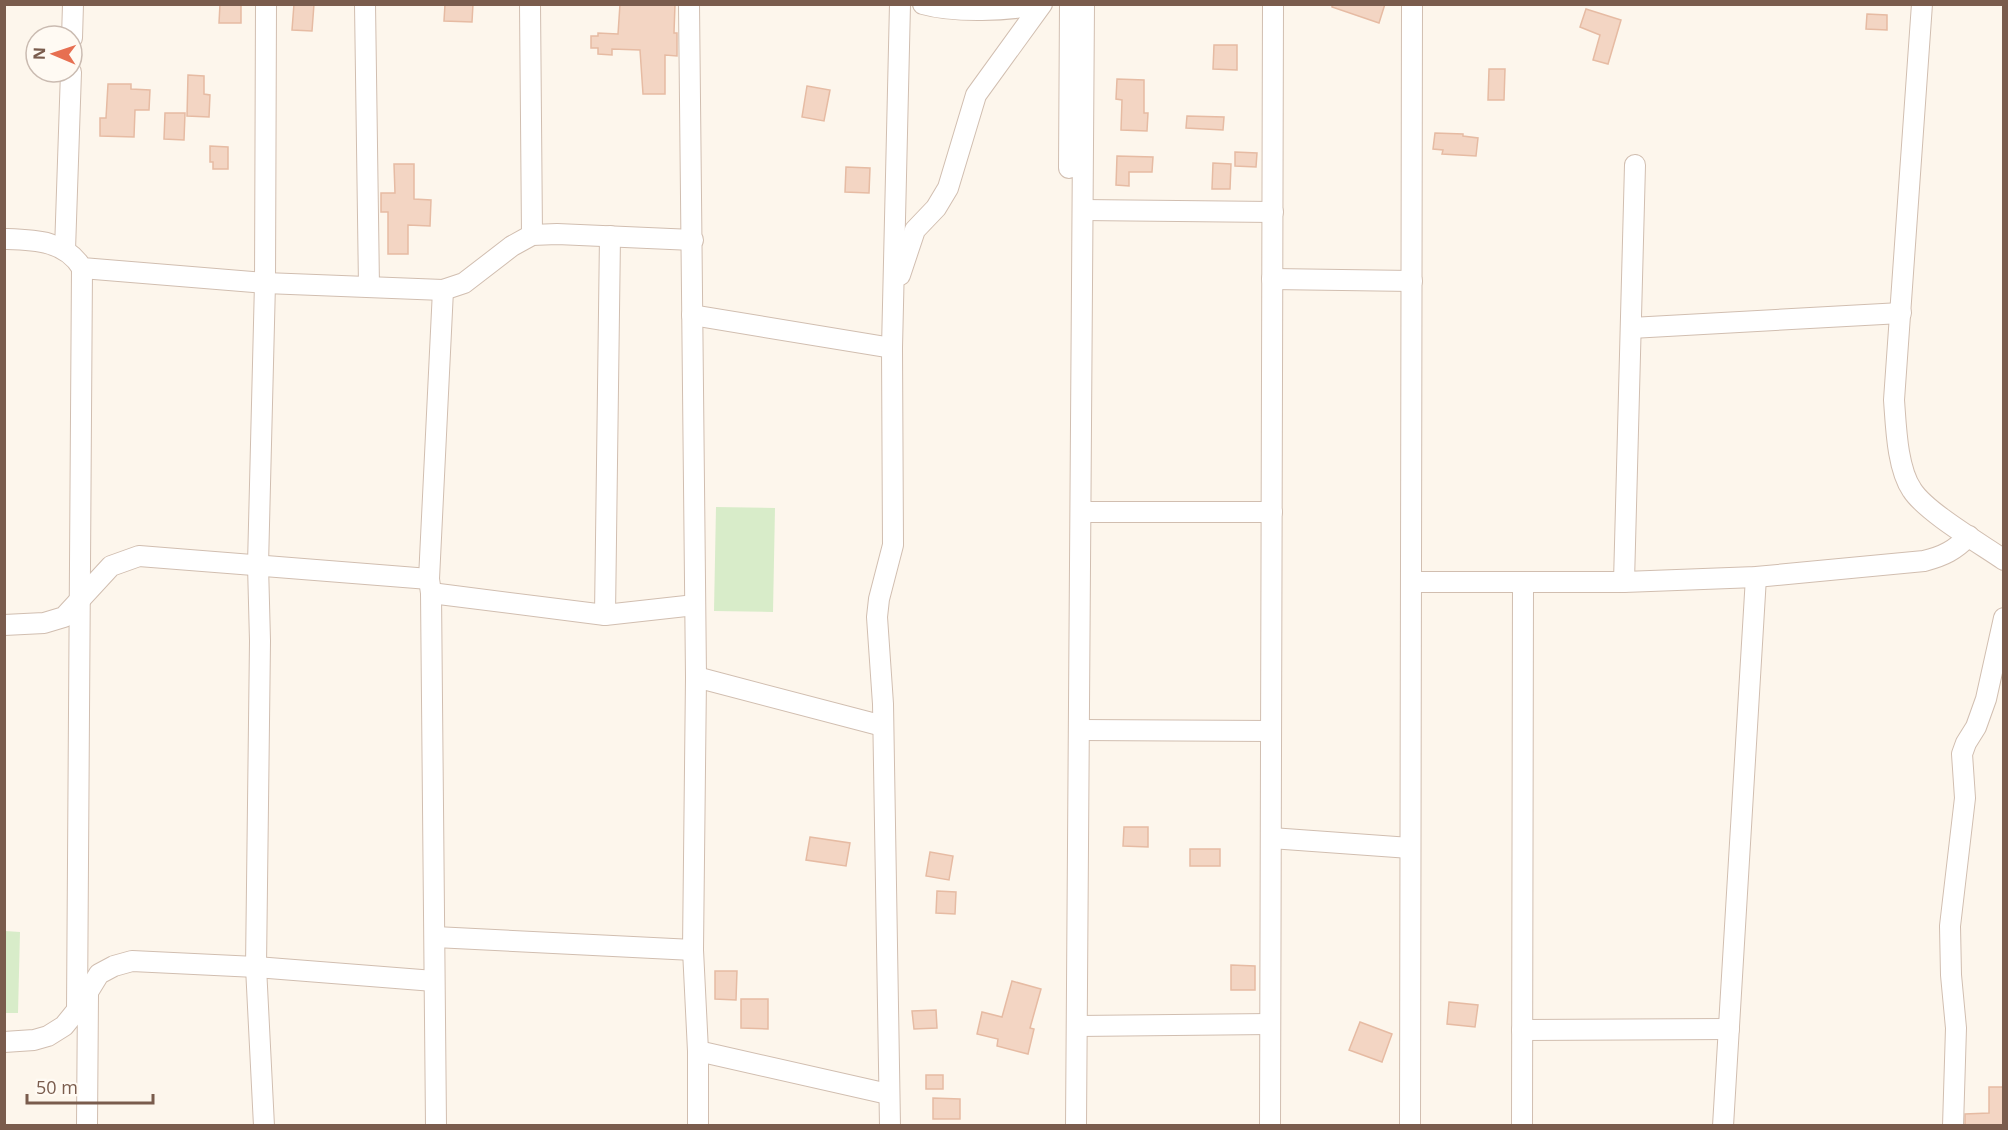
<svg xmlns="http://www.w3.org/2000/svg" width="2008" height="1130" viewBox="0 0 2008 1130" font-family="'Open Sans',sans-serif">
  <rect width="100%" height="100%" fill="#fdf6ec"/>
  <g fill="#d8ecc9">
    <polygon points="716,507 775,508 773,612 714,611"/>
    <polygon points="5,931 20,932 18,1013 5,1013"/>
  </g>
  <g fill="#f3d5c3" stroke="#e6bba3" stroke-width="1.5">
    <polygon points="220,4 241,4 241,23 219,23"/>
    <polygon points="294,4 314,4 312,31 292,30"/>
    <polygon points="445,4 473,4 472,22 444,21"/>
    <polygon points="620,4 675,4 674,33 677,33 677,56 665,55 665,94 643,94 640,50 612,49 612,55 598,54 598,48 591,48 591,36 598,36 598,33 618,34"/>
    <polygon points="1332,4 1385,4 1379,23 1332,7"/>
    <polygon points="1586,9 1621,20 1608,64 1593,60 1600,35 1580,27"/>
    <polygon points="1867,14 1887,15 1887,30 1866,29"/>
    <polygon points="1214,45 1237,45 1237,70 1213,69"/>
    <polygon points="1489,69 1505,69 1504,100 1488,100"/>
    <polygon points="188,75 204,76 204,94 210,95 209,117 187,116"/>
    <polygon points="1117,79 1144,80 1144,113 1148,113 1147,131 1121,130 1122,100 1116,99"/>
    <polygon points="108,84 131,84 131,89 150,90 149,110 135,110 134,137 100,136 100,118 106,118"/>
    <polygon points="807,86 830,90 824,121 802,117"/>
    <polygon points="165,113 185,113 184,140 164,139"/>
    <polygon points="1187,116 1224,117 1223,130 1186,128"/>
    <polygon points="1435,133 1463,134 1463,136 1478,138 1476,156 1442,154 1443,150 1433,149"/>
    <polygon points="210,146 228,147 228,169 213,169 213,162 210,162"/>
    <polygon points="1235,152 1257,153 1256,167 1235,166"/>
    <polygon points="1117,156 1153,157 1152,172 1129,172 1129,186 1116,185"/>
    <polygon points="1213,163 1231,164 1230,189 1212,189"/>
    <polygon points="394,164 414,164 414,199 431,200 430,226 408,225 408,254 388,254 388,212 381,212 381,193 395,193"/>
    <polygon points="846,167 870,168 869,193 845,192"/>
    <polygon points="1124,827 1148,827 1148,847 1123,846"/>
    <polygon points="810,837 850,843 846,866 806,860"/>
    <rect x="1190" y="849" width="30" height="17"/>
    <polygon points="930,852 953,856 949,880 926,876"/>
    <polygon points="937,891 956,892 955,914 936,913"/>
    <polygon points="1231,965 1255,966 1255,990 1231,990"/>
    <polygon points="715,971 737,971 736,1000 715,999"/>
    <polygon points="1012,981 1041,989 1030,1028 1034,1029 1028,1054 997,1046 998,1039 977,1034 982,1012 1002,1017"/>
    <polygon points="741,999 768,999 768,1029 741,1028"/>
    <polygon points="1449,1002 1478,1005 1475,1027 1447,1024"/>
    <polygon points="936,1010 937,1028 914,1029 912,1011"/>
    <polygon points="1360,1022 1392,1034 1382,1062 1349,1050"/>
    <rect x="926" y="1075" width="17" height="14"/>
    <polygon points="1989,1087 2004,1087 2004,1125 1965,1125 1965,1114 1989,1113"/>
    <polygon points="933,1098 960,1099 960,1119 933,1119"/>
  </g>
  <g fill="none" stroke-linecap="round" stroke-linejoin="round">
    <defs>
      <g id="minor">
        <polyline points="365,4 369,287"/>
        <polyline points="530,4 532,235"/>
        <polyline points="689,4 696,677 693,950 698,1051 698,1126"/>
        <path d="M 923,4 C 955,13 1009,11 1041,4"/>
        <path d="M 1922,4 L 1894,400 C 1896,426 1897,468 1912,490 C 1926,512 1981,544 2004,560"/>
        <polyline points="72,38 73,4"/>
        <polyline points="1069,168 1070,4"/>
        <polyline points="1083,210 1273,212"/>
        <path d="M 4,239 C 34,240 65,240 82,268 L 265,283 L 443,290 L 464,283 L 512,246 L 532,235 L 557,234 L 693,240"/>
        <polyline points="65,250 71,72"/>
        <polyline points="900,275 915,230 936,208 948,188 976,95 1042,4"/>
        <polyline points="1272,279 1412,281"/>
        <polyline points="692,315 892,348"/>
        <polyline points="1631,328 1901,313"/>
        <polyline points="1081,512 1272,512"/>
        <path d="M 1411,582 L 1624,582 L 1756,577 L 1924,561 C 1944,556 1955,550 1969,536"/>
        <polyline points="1624,582 1635,165"/>
        <polyline points="431,593 605,615 695,605"/>
        <polyline points="605,615 610,236"/>
        <polyline points="4,625 44,623 64,617 111,566 139,556 429,579"/>
        <polyline points="696,677 883,726"/>
        <polyline points="1080,730 1271,731"/>
        <polyline points="1271,838 1410,848"/>
        <polyline points="435,937 693,950"/>
        <polyline points="77,1010 82,268"/>
        <polyline points="1078,1026 1270,1024"/>
        <polyline points="1522,1030 1729,1029"/>
        <polyline points="4,1042 34,1040 48,1036 64,1026 77,1010 99,974 114,966 132,961 256,967 434,981"/>
        <polyline points="698,1051 888,1094"/>
        <polyline points="87,1126 88,994"/>
        <polyline points="264,1126 256,967 260,641 258,565 265,283 266,4"/>
        <polyline points="436,1126 431,593 429,579 443,290"/>
        <polyline points="890,1126 883,704 877,617 879,599 893,545 892,348 900,4"/>
        <polyline points="1076,1126 1084,4"/>
        <polyline points="1270,1126 1273,4"/>
        <polyline points="1410,1126 1412,4"/>
        <polyline points="1522,1126 1523,582"/>
        <polyline points="1723,1126 1756,577"/>
        <polyline points="1953,1126 1956,1028 1951,975 1950,926 1965,798 1962,754 1966,743 1976,727 1986,699 2004,618"/>
      </g>
    </defs>
    <use href="#minor" stroke="#d1beb0" stroke-width="22"/>
    <use href="#minor" stroke="#fff" stroke-width="20"/>
  </g>
  <rect width="2008" height="1130" fill="none" stroke="#7a5c4d" stroke-width="12"/>
  <g transform="translate(54 54) rotate(272)"><circle r="28" fill="#fffaf3" stroke="#cabbb1" stroke-width="1.5"/>
  <path d="M0-4.5L10 22L0 15L-10 22Z" fill="#e76f51"/>
  <text y="-9" font-size="16" font-weight="bold" text-anchor="middle" fill="#7a5c4d">N</text>
  </g>
  <path d="M27 1094v9h126v-9" fill="none" stroke="#7a5c4d" stroke-width="3"/>
  <text x="36" y="1094" font-size="18" fill="#7a5c4d" stroke="#fffaf3" stroke-width="4.5" paint-order="stroke">50 m</text>
</svg>
